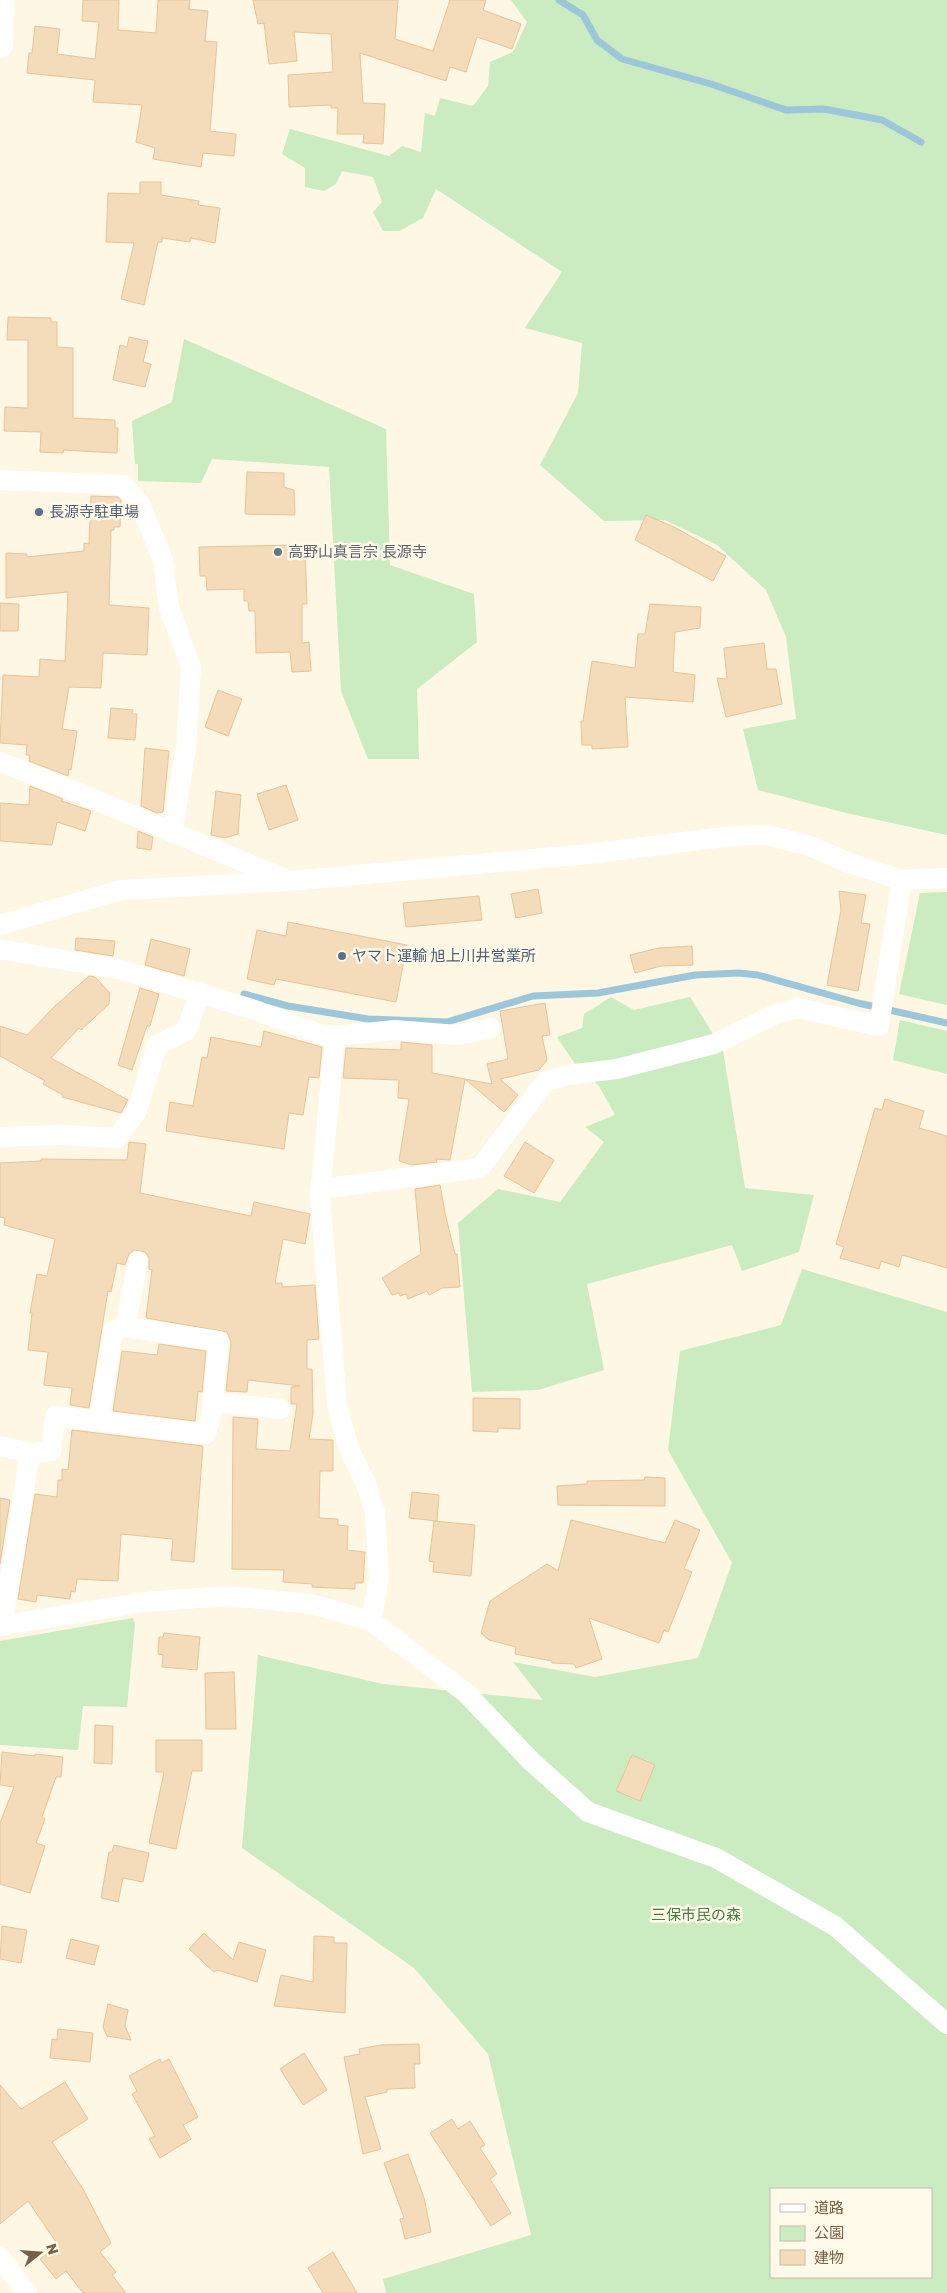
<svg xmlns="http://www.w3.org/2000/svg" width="947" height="2293" viewBox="0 0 947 2293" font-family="'Golos Text','Noto Sans JP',sans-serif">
  <rect width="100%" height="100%" fill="#fdf7e3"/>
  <g fill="#cbebc1" fill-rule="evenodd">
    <polygon points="511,0 947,0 947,835 846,813 758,790 743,729 796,719 786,637 766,590 717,545 665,520 604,521 540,465 578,393 582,343 525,328 562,272 436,189 423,218 399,231 383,231 373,212 382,202 373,177 342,171 336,184 324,191 305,187 305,168 282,154 290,129 389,156 402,146 421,152 425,113 435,116 440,98 473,106 488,86 490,62 513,52 527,22"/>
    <polygon points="184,339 386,429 390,565 474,594 477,642 417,689 419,759 368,759 341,691 329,467 212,459 201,483 138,481 138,464 135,464 132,421 172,402"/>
    <polygon points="947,892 947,1005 899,994 920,893"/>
    <polygon points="611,997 634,1010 690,997 723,1050 745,1188 814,1195 799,1252 742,1271 732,1245 587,1284 604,1370 538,1390 472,1392 458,1223 498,1189 560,1202 604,1142 585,1127 615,1115 599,1086 577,1067 557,1037 582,1028 584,1014"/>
    <polygon points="900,1020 947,1031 947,1074 893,1060"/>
    <path d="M 802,1269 L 947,1312 L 947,2293 L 386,2293 L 383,2279 L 531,2235 L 488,2054 L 414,1968 L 242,1848 L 258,1655 L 383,1684 L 543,1700 L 513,1662 L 595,1677 L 698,1658 L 732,1563 L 668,1450 L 680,1351 L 781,1325 ZM 771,2189 L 931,2189 L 931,2277 L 771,2277 Z"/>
    <polygon points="133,1618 135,1624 127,1707 83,1706 78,1750 0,1745 0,1641"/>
  </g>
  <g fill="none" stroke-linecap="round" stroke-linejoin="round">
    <g stroke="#9cc6da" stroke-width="7">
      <polyline points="559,0 583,15 597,40 622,59 711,84 786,110 824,109 882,120 921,142"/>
      <polyline points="244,994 288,1006 368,1019 447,1022 533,996 598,993 695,975 739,973 758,975 858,1003 947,1023"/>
    </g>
  </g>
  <g fill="#f4dbb9" stroke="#e7c499">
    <polygon points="83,0 119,0 118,30 156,33 158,0 190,0 189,9 208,11 205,41 217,42 210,131 236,134 234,156 203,153 201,167 153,159 155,148 136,142 142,105 93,102 95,80 27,73 29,53 32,53 35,26 60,29 57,54 95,59 99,22 82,21"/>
    <polygon points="253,0 398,0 395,39 433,51 450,0 486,0 483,10 521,24 512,49 477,37 466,72 450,67 446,81 360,53 363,103 385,104 383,144 363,143 364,134 337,134 338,108 331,108 331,105 289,107 288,75 333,72 331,34 294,32 297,61 269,64 264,23 258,24"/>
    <polygon points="140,182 161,182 161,195 199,201 198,205 220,208 215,243 191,238 190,242 162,238 162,242 158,242 144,305 121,299 134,243 106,242 108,193 140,194"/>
    <polygon points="8,317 51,318 51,322 57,322 57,347 73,348 73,418 115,420 115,428 118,428 117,453 64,450 63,453 40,452 41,432 4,431 5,407 28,408 28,340 7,340"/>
    <polygon points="129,337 148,341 143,362 151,364 145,387 113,380 120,345 127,347"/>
    <polygon points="247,472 284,473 284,487 294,490 295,515 245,514"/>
    <polygon points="91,496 118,497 121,500 120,527 114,527 114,530 111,530 109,605 149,608 147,655 103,653 101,688 69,687 62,729 77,731 71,770 69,769 68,776 29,761 30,755 26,755 27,745 0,743 3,675 39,677 40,659 65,661 68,592 6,598 6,553 27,554 27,557 84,551 84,543 89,544"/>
    <polygon points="646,515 674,527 726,556 713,581 635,540"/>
    <polygon points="296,545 296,548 305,548 307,604 302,604 302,643 309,642 311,671 292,672 290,652 256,653 255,611 249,611 248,601 244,601 244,589 207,590 206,576 200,576 199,547"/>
    <polygon points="0,603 19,604 18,631 0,631"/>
    <polygon points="650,604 701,607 700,628 675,632 673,672 695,675 693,702 625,697 628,747 592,749 592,745 582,745 581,721 583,721 592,661 635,668 638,634 645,634"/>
    <polygon points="764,643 767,669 776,669 782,704 726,717 717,678 727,679 724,648"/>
    <polygon points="218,690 242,699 228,736 205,727"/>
    <polygon points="111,708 133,710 132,714 137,714 135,740 108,738"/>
    <polygon points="145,748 169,751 163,812 157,813 141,806"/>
    <polygon points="286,785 298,820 269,830 257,794"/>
    <polygon points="30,786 63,799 62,801 91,811 85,831 57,822 52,845 0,841 0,803 29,805"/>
    <polygon points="216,791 241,795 238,834 225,838 211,835"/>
    <polygon points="138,831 153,837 151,850 137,848"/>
    <polygon points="538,889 542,913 516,918 511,894"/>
    <polygon points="839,891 866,895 861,923 870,924 858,991 827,985 841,910"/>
    <polygon points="479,896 482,920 406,927 403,903"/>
    <polygon points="288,922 407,945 396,1002 276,979 274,985 247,979 257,930 286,936"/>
    <polygon points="76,938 115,941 113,956 75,950"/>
    <polygon points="151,939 190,949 184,976 145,965"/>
    <polygon points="692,946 693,965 661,966 635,973 630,955 659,948"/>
    <polygon points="89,976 95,977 110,993 109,1004 81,1030 79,1028 51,1058 128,1100 121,1113 62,1097 63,1095 43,1084 45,1081 0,1056 0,1026 27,1035 55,1006"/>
    <polygon points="140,988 159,994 150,1026 147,1026 132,1070 118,1065"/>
    <polygon points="545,1003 550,1035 542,1036 547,1060 539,1070 500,1079 518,1095 504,1112 465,1079 450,1160 436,1159 437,1162 412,1165 399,1161 409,1099 398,1098 399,1080 343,1078 346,1048 401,1050 401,1042 432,1045 432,1073 492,1084 487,1064 508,1059 500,1011"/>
    <polygon points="264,1031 322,1047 319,1078 309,1077 303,1115 289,1113 284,1149 166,1131 170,1102 193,1106 202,1057 207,1058 211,1037 261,1047"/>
    <polygon points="885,1099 924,1111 919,1128 947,1136 947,1268 902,1255 899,1267 881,1261 879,1269 840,1258 844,1247 836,1244 875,1108 882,1110"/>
    <polygon points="129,1142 146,1144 140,1193 251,1216 254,1202 310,1214 305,1244 283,1239 275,1283 282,1283 282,1287 315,1285 319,1339 307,1340 307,1369 312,1369 313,1413 309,1439 333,1440 333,1471 320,1471 319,1518 338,1519 338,1525 348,1526 347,1550 365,1552 363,1583 355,1583 355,1589 312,1587 312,1584 283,1582 284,1570 232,1569 233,1417 258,1419 256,1449 290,1451 297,1404 291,1404 291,1387 300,1386 248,1380 247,1392 226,1391 231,1342 227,1332 146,1318 152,1270 149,1269 149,1258 145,1252 134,1250 129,1254 125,1265 117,1263 111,1292 108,1291 89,1408 70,1405 72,1388 44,1385 48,1352 28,1350 32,1313 30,1313 37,1274 47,1276 55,1239 4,1225 5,1218 0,1217 0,1163 41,1161 41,1159 127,1160"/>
    <polygon points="525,1142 554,1160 534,1193 504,1176"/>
    <polygon points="440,1185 445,1213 455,1254 457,1254 460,1287 442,1288 429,1295 427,1291 408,1299 406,1294 400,1296 399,1293 392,1295 382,1278 421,1254 415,1189"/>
    <polygon points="159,1344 206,1351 202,1392 198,1391 195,1421 113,1411 122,1351 157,1355"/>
    <polygon points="473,1398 520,1399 520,1429 498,1428 498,1432 473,1431"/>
    <polygon points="72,1430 203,1446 194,1562 171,1560 173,1539 121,1534 118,1581 77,1579 75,1592 71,1591 70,1599 37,1595 36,1602 18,1599 35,1494 57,1497 58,1480 62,1480 62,1469 68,1470"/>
    <polygon points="645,1477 665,1478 665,1506 558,1505 557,1486 587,1484 587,1481 644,1480"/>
    <polygon points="412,1492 439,1495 437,1521 409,1518"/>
    <polygon points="0,1498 10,1500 0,1564"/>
    <polygon points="571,1520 665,1543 675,1520 700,1530 684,1569 692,1572 668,1632 664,1630 659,1643 589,1618 602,1659 576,1668 574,1664 552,1663 552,1661 515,1654 516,1647 489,1640 481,1633 490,1601 547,1564 558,1571"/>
    <polygon points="434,1521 475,1525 471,1576 433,1572 434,1562 429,1561"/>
    <polygon points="164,1633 200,1637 197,1670 162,1667 163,1655 158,1654 159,1637 163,1637"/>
    <polygon points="234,1672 236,1729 206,1729 205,1673"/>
    <polygon points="95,1725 113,1726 112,1764 94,1763"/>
    <polygon points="156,1740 202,1740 202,1771 192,1771 176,1849 149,1843 164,1772 156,1772"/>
    <polygon points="2,1752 35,1756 35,1754 63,1757 61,1777 56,1777 42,1817 45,1819 36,1843 45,1846 30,1893 0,1884 0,1823 14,1787 0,1785"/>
    <polygon points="632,1755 655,1765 640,1801 616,1791"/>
    <polygon points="114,1845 149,1853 143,1882 123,1878 118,1902 101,1898 109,1852 112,1852"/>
    <polygon points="2,1926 27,1930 21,1963 0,1959"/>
    <polygon points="204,1933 233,1960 239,1942 266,1950 257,1982 217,1970 214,1972 189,1949"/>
    <polygon points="314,1936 334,1937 334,1943 347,1943 345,2013 274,2006 281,1975 313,1982"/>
    <polygon points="71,1939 99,1946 94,1965 66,1958"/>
    <polygon points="108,2004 128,2010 125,2026 131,2040 107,2036 103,2027"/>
    <polygon points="58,2029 93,2033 90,2062 50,2058 52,2039 57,2040"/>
    <polygon points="419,2044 420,2064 414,2064 415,2088 387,2089 387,2092 365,2097 381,2149 363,2154 344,2057 360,2054 359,2049 381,2045"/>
    <polygon points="304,2053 327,2090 303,2105 280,2069"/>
    <polygon points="160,2059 162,2063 169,2059 198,2117 183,2125 191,2139 160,2158 149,2139 155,2136 132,2094 137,2091 129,2076"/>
    <polygon points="65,2082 88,2119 52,2142 83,2189 111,2243 100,2252 116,2272 112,2275 126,2293 83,2293 66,2271 56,2279 40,2259 58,2245 28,2201 0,2224 0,2085 21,2109"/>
    <polygon points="452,2119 458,2129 470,2121 485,2145 480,2148 497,2174 490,2179 511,2213 491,2226 430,2133"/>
    <polygon points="408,2154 424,2198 431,2232 405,2239 400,2219 404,2218 384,2163"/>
    <polygon points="333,2252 357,2293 323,2293 308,2268"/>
  </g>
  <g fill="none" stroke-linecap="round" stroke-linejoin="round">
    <g stroke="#fff" stroke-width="20">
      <polyline points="0,480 123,485 140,504 163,560 169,608 191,667 186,748 172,833"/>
      <path d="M 0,762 C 96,798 189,840 283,878"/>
      <polyline points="0,925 121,890 290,881 588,854 732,836 767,835 810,846 849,863 902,880 947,878"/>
      <polyline points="0,949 118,969 255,1010 319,1034 335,1036 395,1030 458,1035 491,1028"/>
      <polyline points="335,1036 320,1196 337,1405 349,1449 365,1481 375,1512 379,1579 371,1621"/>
      <polyline points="0,1137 63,1135 117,1138 137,1111 157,1045 186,1031 200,992"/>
      <polyline points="320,1189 480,1168 545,1082 567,1075 617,1069 714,1044 774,1015 797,1008 879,1026 902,880"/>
      <polyline points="213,1402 280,1409"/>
      <polyline points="99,1421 113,1331 125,1327 138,1261"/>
      <polyline points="0,1446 30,1453 51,1451 55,1416 206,1434 211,1417 219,1341 125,1327"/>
      <polyline points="0,1626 145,1602 227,1596 311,1604 371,1621 466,1693 531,1761 588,1812 716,1858 835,1926 947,2024"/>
      <polyline points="2,1626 30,1453"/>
      <polyline points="0,2257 27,2293"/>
    </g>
    <polyline stroke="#fff" stroke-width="26" points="0,45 2,0"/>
  </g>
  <g fill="#5c6f8a" stroke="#fffaea" stroke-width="2">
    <circle cx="39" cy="512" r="5"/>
    <circle cx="342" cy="956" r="5"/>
  </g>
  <circle fill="#6b7280" stroke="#fffaea" stroke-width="2" cx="278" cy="552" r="5"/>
  <g text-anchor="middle" stroke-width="5" stroke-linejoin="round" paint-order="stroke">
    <g font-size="15" fill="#4e5e75" stroke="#fffaea" text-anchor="start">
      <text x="49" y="517">長源寺駐車場</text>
      <text x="352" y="961">ヤマト運輸 旭上川井営業所</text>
    </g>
    <g font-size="15" fill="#5b616d" stroke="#fffaea" text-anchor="start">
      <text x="288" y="557">高野山真言宗 長源寺</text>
    </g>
    <g font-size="15" fill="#477d3f" stroke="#fffaea">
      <text x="696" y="1920">三保市民の森</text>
    </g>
  </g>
  <rect x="770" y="2188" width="162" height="90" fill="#fffaea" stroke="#c8bca9"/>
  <rect x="780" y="2204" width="25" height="8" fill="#ffffff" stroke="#c8bca9"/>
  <text x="814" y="2213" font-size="15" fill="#766048">道路</text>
  <rect x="780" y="2226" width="25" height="15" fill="#cbebc1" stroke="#c8bca9"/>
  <text x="814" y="2238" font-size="15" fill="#766048">公園</text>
  <rect x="780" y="2250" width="25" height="15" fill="#f4dbb9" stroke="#c8bca9"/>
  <text x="814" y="2263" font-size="15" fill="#766048">建物</text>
  <g transform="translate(40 2253) rotate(73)" stroke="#fffaea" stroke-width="4" paint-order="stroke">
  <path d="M0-4L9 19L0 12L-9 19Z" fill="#766048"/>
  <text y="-8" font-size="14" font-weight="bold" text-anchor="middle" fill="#766048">N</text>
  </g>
</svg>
